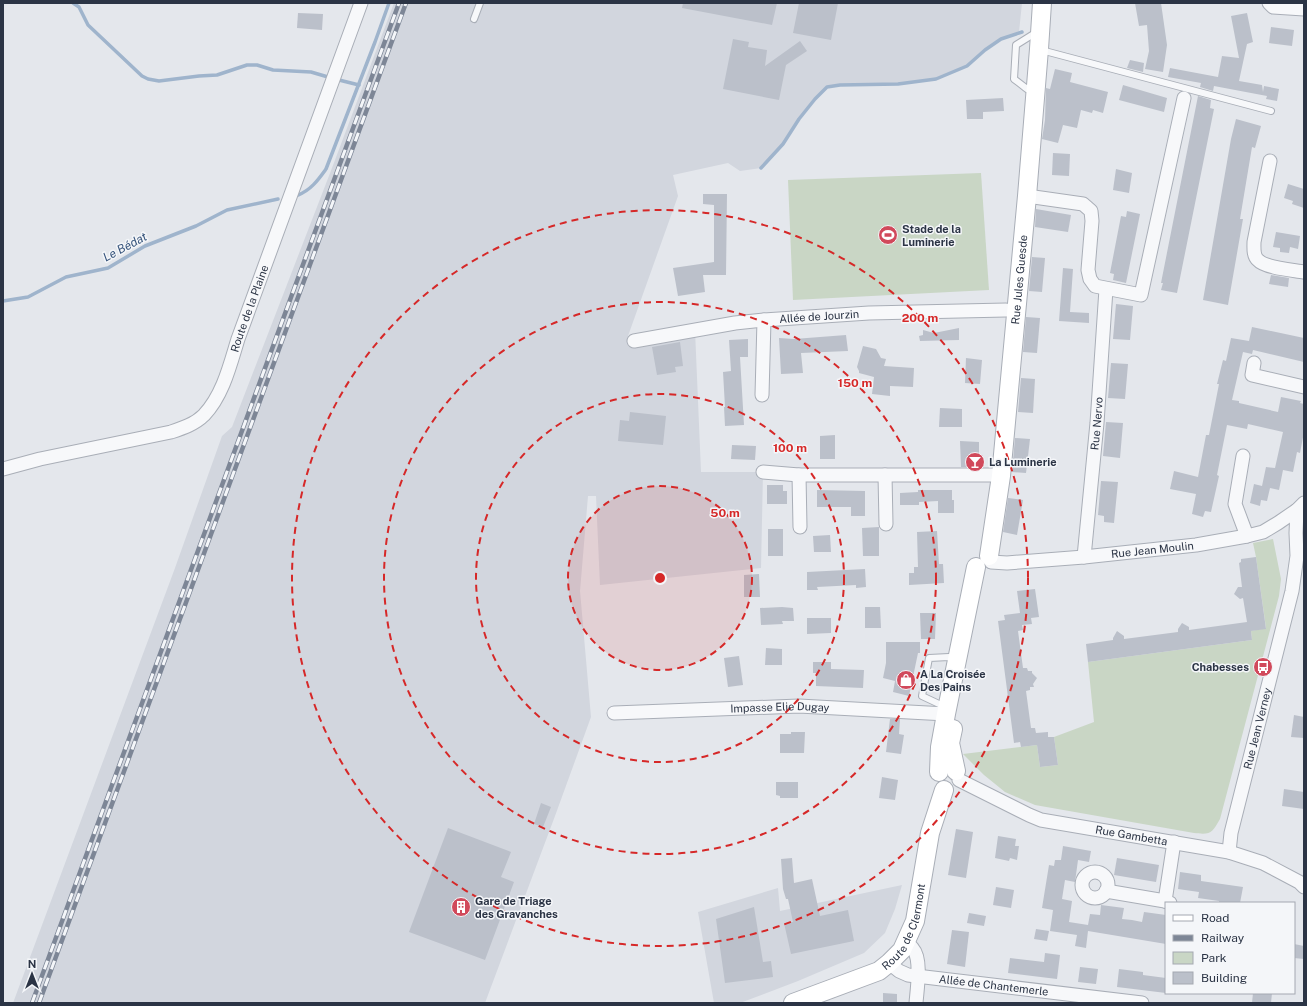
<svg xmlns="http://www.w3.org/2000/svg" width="1307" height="1006" viewBox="0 0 1307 1006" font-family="'Public Sans',sans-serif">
  <rect width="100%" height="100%" fill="#e4e7ec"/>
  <g fill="#d2d6de">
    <polygon points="394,3 1022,3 1019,32 1001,39 985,50 967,66 936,79 898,84 840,85 827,87 815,99 799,119 783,144 761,168 740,171 728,163 673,175 678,196 628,336 630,348 634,341 695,330 701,472 763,472 761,568 600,585 596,496 588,496 580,591 591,717 555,816 485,1003 13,1003 175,568 222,436 232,427 332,168"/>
    <polygon points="902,885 895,909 885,933 864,953 798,981 740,1003 714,1003 698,912 778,888 780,911"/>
  </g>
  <g fill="#c9d6c5">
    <polygon points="981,173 989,290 793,300 788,180"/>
    <path d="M 1273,539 L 1281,579 L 1279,596 L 1220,819 C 1212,833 1211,835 1194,833 L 1035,805 L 1005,792 L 984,775 L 963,754 L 1037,745 L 1040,767 L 1058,765 L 1054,737 L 1094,722 L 1088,662 L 1252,640 L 1251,631 L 1266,628 L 1256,557 L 1253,543 Z"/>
  </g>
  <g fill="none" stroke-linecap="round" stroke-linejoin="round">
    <g stroke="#9fb4cc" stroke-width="3.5">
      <polyline points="73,3 79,7 88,25 142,76 148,79 159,81 199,76 217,75 247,65 257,65 273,70 311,72 328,77"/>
      <polyline points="339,80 359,85"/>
      <polyline points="761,168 783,144 799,119 815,99 827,87 840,85 898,84 936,79 967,66 985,50 1001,39 1022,32"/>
      <path d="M 298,195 C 311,190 318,180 326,169 L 375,42 L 389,3"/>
      <polyline points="3,301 28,297 66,277 108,268 145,246 196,226 227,210 278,199"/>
    </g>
  </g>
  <g fill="#bbc0ca">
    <polygon points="683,3 777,3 772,25 682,8"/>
    <polygon points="799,3 838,3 831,40 793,33"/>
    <polygon points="1135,3 1161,3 1167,45 1163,72 1145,69 1149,51 1147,25 1139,26"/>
    <polygon points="298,13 323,14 322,30 297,28"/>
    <polygon points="1247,13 1253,42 1247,44 1239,81 1262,85 1263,92 1264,86 1279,89 1277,101 1266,99 1267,96 1214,86 1213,91 1200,87 1201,83 1168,77 1170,68 1218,77 1222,56 1239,58 1231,16"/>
    <polygon points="1271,27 1294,30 1292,46 1269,43"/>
    <polygon points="733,39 749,42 748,47 767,50 765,66 800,41 807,51 786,65 779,100 723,89"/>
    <polygon points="1130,60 1144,63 1143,72 1127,68"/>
    <polygon points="1055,69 1072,73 1070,82 1108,92 1103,113 1093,110 1092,113 1081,110 1077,128 1063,125 1058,143 1042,139 1045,120 1046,88 1050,89"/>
    <polygon points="1123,85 1167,98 1164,112 1119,100"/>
    <polygon points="1198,96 1211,100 1210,108 1214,109 1177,293 1161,290 1163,283 1161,283"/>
    <polygon points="1003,98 1004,111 983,112 983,119 967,119 966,100"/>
    <polygon points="1236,119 1261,126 1255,148 1252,147 1240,219 1243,219 1228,305 1203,300 1231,139"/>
    <polygon points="1053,153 1070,154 1069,176 1052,175"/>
    <polygon points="1116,169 1132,173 1129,193 1113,190"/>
    <polygon points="1288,184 1304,189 1304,208 1292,204 1293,201 1284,198"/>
    <polygon points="703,194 727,194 726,275 703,275 705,292 678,296 673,268 714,262 714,205 703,204"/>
    <polygon points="1036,209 1071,215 1068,232 1035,227"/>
    <polygon points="1127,211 1140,214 1126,283 1113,280 1114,274 1110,273 1121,216 1126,217"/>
    <polygon points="1276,232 1300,236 1298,249 1290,247 1289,253 1280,252 1280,248 1273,247"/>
    <polygon points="1032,257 1045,258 1042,292 1029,291"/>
    <polygon points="1063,268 1073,269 1070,312 1089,313 1089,323 1059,321"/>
    <polygon points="1271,275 1289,278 1288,287 1269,284"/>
    <polygon points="1116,304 1133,306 1130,340 1113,339"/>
    <polygon points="1026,317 1040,318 1037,353 1023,352"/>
    <polygon points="1252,327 1304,338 1304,362 1253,350 1252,354 1243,352 1232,400 1239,401 1239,403 1278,412 1281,397 1301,401 1300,403 1304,404 1304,432 1300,453 1297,452 1293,472 1283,470 1279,490 1270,488 1267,501 1261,500 1260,506 1250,503 1254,484 1262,486 1266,467 1275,468 1283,432 1248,424 1247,429 1227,425 1217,475 1219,476 1211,512 1205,511 1203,517 1192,514 1196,494 1170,489 1174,471 1198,477 1206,435 1209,435 1219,384 1217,384 1223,360 1226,361 1231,338 1249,341"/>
    <polygon points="959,328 959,340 920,341 919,336 923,335 923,330 934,333"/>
    <polygon points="846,335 848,351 801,353 803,373 781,374 779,338 794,339"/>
    <polygon points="748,339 748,357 740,357 744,425 725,426 724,407 725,407 723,372 731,371 729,340"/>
    <polygon points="680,342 683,366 675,367 676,372 657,375 652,347"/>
    <polygon points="863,346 876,349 881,358 886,359 884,366 914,368 913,387 890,386 890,396 872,394 874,377 859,373 859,371 857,367"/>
    <polygon points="966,358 982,360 980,384 965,383"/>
    <polygon points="1111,363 1128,364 1125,399 1108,398"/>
    <polygon points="1021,378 1035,379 1033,413 1018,412"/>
    <polygon points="940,408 962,409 962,427 939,427"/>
    <polygon points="630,412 666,416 663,445 618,441 620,420 629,421"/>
    <polygon points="1106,422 1123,423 1120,458 1103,456"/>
    <polygon points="835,435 835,459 820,459 820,436"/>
    <polygon points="1015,438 1030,439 1026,473 1012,472"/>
    <polygon points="960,441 979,442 979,467 961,467"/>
    <polygon points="732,445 756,446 755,460 731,459"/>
    <polygon points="1101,481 1118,482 1114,523 1104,522 1104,516 1098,515"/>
    <polygon points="767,485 783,485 783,491 787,491 787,504 767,504"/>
    <polygon points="817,490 865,491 865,516 851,516 851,507 817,507"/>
    <polygon points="918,490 952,490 952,500 954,500 954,513 938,513 938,501 919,502 919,505 900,505 900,493 918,492"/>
    <polygon points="1008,498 1023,500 1017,535 1003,532"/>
    <polygon points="879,527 879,556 863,556 862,528"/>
    <rect x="768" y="529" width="15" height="27"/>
    <polygon points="937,531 939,564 943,564 944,583 909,585 909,573 914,573 914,567 918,567 917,532"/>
    <polygon points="830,535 831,552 814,552 813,536"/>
    <polygon points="1256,557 1266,629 1251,631 1252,640 1088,662 1086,644 1113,640 1113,638 1117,631 1124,636 1124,639 1178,632 1178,629 1182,623 1189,627 1189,630 1247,622 1243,598 1240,599 1234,594 1238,587 1242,587 1239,563 1241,562 1241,559"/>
    <polygon points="865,569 866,587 856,588 856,585 817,587 818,590 807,590 807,572"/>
    <polygon points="759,574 760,597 744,597 744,575"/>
    <polygon points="1035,589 1039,617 1031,618 1032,624 1022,625 1023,630 1018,631 1023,668 1027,668 1028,671 1032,671 1032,673 1037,678 1033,684 1034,687 1030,687 1030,690 1026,691 1031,728 1035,728 1036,733 1048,732 1048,737 1054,737 1058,765 1040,767 1037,745 1021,747 1020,742 1014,743 998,621 1005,620 1004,615 1020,613 1017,591"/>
    <polygon points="782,607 793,608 794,621 782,621 783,624 761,625 760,608"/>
    <polygon points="865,607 880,607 881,628 865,628"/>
    <polygon points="920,613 936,613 935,639 921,639"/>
    <polygon points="807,618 831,618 831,633 807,634"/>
    <polygon points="886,642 920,642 920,653 918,653 909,696 893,692 895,681 883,678 886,663"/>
    <polygon points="766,648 782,649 782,665 765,665"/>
    <polygon points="739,656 743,685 728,687 724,658"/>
    <polygon points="813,662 831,662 831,669 864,670 863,688 816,686 816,673 813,673"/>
    <polygon points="1294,715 1304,717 1304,738 1291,737"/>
    <polygon points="890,719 900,719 899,734 904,735 901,754 886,752"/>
    <polygon points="791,732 805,732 804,753 780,753 780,734 791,734"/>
    <polygon points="882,777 898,780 895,800 879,798"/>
    <polygon points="776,782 798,782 798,798 780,798 780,796 776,795"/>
    <polygon points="1284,789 1304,792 1304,809 1282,806"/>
    <polygon points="541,803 551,807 543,827 534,824"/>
    <polygon points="448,828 511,852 501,877 514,882 485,960 409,932"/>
    <polygon points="956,829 973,832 966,878 948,875"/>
    <polygon points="998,836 1016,839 1015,846 1019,846 1017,860 1010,858 1009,861 995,858"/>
    <polygon points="1063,846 1091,851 1089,862 1078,860 1075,882 1065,880 1062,899 1072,901 1069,922 1088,925 1090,914 1100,915 1101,905 1124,908 1122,919 1132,920 1142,922 1144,912 1166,915 1165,926 1166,926 1166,944 1088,931 1086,948 1075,946 1077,935 1050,931 1053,910 1042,908 1049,865 1054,866 1055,860 1061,860"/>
    <polygon points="792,858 794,883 812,879 820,916 848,910 854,941 791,954 784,923 793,922 788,899 786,899 783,889 781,859"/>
    <polygon points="1117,858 1159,865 1156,882 1114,875"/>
    <polygon points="1180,872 1201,875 1201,881 1243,887 1240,903 1219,903 1219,901 1198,898 1199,892 1178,889"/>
    <polygon points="996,887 1014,890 1011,908 993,905"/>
    <polygon points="754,907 763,962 771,961 773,977 725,983 716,919"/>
    <polygon points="969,913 986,916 984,926 967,923"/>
    <polygon points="1036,929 1049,931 1047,941 1034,939"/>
    <polygon points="952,930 969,932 965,967 947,964"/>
    <polygon points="1294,944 1304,946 1304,959 1294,958"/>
    <polygon points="1045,953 1060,955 1057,979 1008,973 1010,958 1044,962"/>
    <polygon points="1080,967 1098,969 1096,984 1078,982"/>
    <polygon points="1119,969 1143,972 1143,975 1166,978 1166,993 1117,987"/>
    <polygon points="883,993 897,994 897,1003 883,1003"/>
    <polygon points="1253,993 1272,993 1271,1003 1252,1003"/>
  </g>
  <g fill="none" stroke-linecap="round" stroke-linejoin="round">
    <defs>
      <g id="lane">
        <polyline points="474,19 480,3"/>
        <polyline points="1041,50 1271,111"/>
        <polyline points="1027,89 1014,79 1016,45 1032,35"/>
        <polyline points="947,706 939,704 922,696 929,658 949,657 956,658"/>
      </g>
      <g id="street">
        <polyline points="1269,3 1273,7 1304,9"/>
        <path d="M 1270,161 L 1254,242 C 1254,247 1253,256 1258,260 C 1265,268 1293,270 1304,272"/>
        <polyline points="1027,196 1083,204 1091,211 1092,221 1088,270 1090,279 1095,286 1141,295 1184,98"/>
        <path id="s1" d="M 634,341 L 735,323 L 764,320 L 869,313 L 1006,310"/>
        <polyline points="1254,363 1252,375 1304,387"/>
        <polyline points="762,395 764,320"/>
        <polyline points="1243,456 1235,504 1247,536"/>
        <path id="s2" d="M 3,469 L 40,459 L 171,432 C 183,428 195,424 204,415 C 223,395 230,365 238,339 L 361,3"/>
        <polyline points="763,472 799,475 992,475"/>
        <polyline points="799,475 800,527"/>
        <polyline points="885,475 886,524"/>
        <path id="s3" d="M 1084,557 L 1097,423 L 1106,289"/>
        <path id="s4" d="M 991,562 L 1007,563 L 1084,557 L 1196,545 L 1247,536 L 1263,532 L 1278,523 L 1297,510 L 1304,503"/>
        <path id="s5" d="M 614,713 L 799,706 L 946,714"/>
        <path id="s6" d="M 959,780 L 1029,815 L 1041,820 L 1229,852 L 1263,863 L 1299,882 L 1304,887"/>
        <path id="s7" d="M 1229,852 L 1231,833 L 1292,591 L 1297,556 L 1296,533 L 1297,510"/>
        <circle cx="1095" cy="885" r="13"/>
        <polyline points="1106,891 1165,901"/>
        <polyline points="1170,903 1165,901 1174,842"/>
        <path d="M 905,942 C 908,944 911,946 913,949 C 922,959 917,990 916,1003"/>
        <path id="s8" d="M 889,963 L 899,971 L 908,975 L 1142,1003"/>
      </g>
      <g id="secondary">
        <path id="s9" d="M 989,556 L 1001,476 L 1027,196 L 1039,49 L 1042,3"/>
        <polyline points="953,729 950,743 956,771"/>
        <polyline points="939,772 940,747 946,714 976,567"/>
        <path id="s10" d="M 793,1003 L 879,971 L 889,963 L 902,950 L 915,921 L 930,833 L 944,790"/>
      </g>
    </defs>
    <use href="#lane" stroke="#a9aeb7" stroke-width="8"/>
    <use href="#street" stroke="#a9aeb7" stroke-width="15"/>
    <use href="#secondary" stroke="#a9aeb7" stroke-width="20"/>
    <use href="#lane" stroke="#f7f8fa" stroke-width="6"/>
    <use href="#street" stroke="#f7f8fa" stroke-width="13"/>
    <use href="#secondary" stroke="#fff" stroke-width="18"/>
    <defs>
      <g id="rail">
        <polyline points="32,1003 399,3"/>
        <polyline points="39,1003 406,3"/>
      </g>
    </defs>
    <use href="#rail" stroke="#7d8696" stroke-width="4.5"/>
    <use href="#rail" stroke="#f4f6f9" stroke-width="3" stroke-dasharray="9" stroke-linecap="butt"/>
  </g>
  <circle cx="660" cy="578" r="92" fill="#d62828" fill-opacity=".12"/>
  <g fill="none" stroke="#d62828" stroke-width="2" stroke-dasharray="7 5">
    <circle cx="660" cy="578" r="92"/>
    <circle cx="660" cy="578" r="184"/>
    <circle cx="660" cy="578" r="276"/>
    <circle cx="660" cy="578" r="368"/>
  </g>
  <defs>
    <symbol id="stadium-disc" viewBox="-11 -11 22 22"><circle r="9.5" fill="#d1495b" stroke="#f4f6f9"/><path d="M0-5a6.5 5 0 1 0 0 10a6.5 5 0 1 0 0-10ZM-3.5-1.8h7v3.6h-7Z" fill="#fff"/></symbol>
    <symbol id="bar-disc" viewBox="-11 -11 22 22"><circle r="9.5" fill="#d1495b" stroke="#f4f6f9"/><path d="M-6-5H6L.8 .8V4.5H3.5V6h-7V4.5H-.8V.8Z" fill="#fff"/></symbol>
    <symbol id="bus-disc" viewBox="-11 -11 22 22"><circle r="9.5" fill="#d1495b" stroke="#f4f6f9"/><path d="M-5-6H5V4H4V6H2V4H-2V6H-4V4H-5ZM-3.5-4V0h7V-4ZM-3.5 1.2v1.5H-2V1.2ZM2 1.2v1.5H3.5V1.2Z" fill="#fff"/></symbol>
    <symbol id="shop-disc" viewBox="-11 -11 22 22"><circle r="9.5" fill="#d1495b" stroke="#f4f6f9"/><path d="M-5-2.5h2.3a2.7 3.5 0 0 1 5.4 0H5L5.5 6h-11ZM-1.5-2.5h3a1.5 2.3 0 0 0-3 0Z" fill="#fff"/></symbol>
    <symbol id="building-disc" viewBox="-11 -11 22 22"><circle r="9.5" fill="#d1495b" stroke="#f4f6f9"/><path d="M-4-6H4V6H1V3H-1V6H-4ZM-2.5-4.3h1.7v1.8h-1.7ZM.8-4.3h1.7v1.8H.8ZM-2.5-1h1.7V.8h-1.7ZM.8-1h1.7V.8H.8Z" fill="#fff"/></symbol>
  </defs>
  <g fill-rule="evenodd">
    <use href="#stadium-disc" x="877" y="224" width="22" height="22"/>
    <use href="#bar-disc" x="964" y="451" width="22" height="22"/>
    <use href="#bus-disc" x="1252" y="656" width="22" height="22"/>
    <use href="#shop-disc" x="895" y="669" width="22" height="22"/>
    <use href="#building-disc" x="450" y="896" width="22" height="22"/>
  </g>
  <g text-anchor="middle" stroke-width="3" stroke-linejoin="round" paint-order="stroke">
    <g font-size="11" font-weight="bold" fill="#2b3445" stroke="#f4f6f9" text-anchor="start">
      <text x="902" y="233">Stade de la<tspan x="902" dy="13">Luminerie</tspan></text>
      <text x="989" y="466">La Luminerie</text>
      <text x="1249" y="671" text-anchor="end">Chabesses</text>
      <text x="920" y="678">A La Croisée<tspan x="920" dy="13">Des Pains</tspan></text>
      <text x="475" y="905">Gare de Triage<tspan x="475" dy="13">des Gravanches</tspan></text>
    </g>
    <g font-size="11" fill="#2b3445" stroke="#f4f6f9">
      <text dy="4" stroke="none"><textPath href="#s9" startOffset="278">Rue Jules Guesde</textPath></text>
      <text dy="4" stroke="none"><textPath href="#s2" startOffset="326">Route de la Plaine</textPath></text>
      <text dy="4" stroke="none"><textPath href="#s1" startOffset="187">Allée de Jourzin</textPath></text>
      <text dy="4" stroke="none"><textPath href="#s3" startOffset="134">Rue Nervo</textPath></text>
      <text dy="4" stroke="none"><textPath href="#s4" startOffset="162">Rue Jean Moulin</textPath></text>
      <text dy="4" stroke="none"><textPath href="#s5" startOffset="166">Impasse Elie Dugay</textPath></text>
      <text dy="4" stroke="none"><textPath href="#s7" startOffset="127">Rue Jean Verney</textPath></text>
      <text dy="4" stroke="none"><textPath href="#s6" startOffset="183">Rue Gambetta</textPath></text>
      <text dy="4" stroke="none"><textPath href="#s10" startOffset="145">Route de Clermont</textPath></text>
      <text dy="4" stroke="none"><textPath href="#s8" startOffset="109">Allée de Chantemerle</textPath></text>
    </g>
    <g font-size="12" font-style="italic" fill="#34527a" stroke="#f4f6f9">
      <text transform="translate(125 247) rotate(-28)" y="4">Le Bédat</text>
    </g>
  </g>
  <circle cx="660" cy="578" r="6" fill="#d62828" stroke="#f4f6f9" stroke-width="2"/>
  <g font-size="12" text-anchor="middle" font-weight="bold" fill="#d62828" stroke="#f4f6f9" stroke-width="3" stroke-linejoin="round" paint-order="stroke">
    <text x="920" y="322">200 m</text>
    <text x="855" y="387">150 m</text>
    <text x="790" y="452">100 m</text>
    <text x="725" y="517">50 m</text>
  </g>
  <rect width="1307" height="1006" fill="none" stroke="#2b3445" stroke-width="8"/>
  <rect x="1165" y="902" width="130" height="92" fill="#f4f6f9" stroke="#a4a8b1"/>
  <rect x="1173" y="915" width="20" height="6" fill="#ffffff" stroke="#a4a8b1"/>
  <text x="1201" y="922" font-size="12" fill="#2b3445">Road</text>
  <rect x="1173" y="935" width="20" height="6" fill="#7d8696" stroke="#a4a8b1"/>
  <text x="1201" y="942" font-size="12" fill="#2b3445">Railway</text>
  <rect x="1173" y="952" width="20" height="12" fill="#c9d6c5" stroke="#a4a8b1"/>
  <text x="1201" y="962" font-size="12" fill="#2b3445">Park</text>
  <rect x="1173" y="972" width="20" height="12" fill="#bbc0ca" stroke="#a4a8b1"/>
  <text x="1201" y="982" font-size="12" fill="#2b3445">Building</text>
  <g transform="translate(32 974)" stroke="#f4f6f9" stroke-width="3" paint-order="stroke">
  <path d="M0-3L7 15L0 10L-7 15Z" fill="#2b3445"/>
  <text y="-6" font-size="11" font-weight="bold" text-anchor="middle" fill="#2b3445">N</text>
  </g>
</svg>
